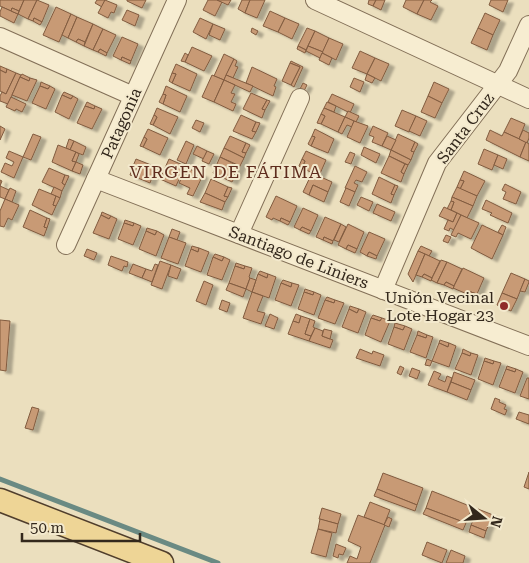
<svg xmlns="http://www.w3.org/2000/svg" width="529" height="563" viewBox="0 0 529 563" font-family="'Roboto Serif',serif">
  <defs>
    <filter id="shadow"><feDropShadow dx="5.5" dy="3" stdDeviation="1" flood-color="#0004"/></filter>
  </defs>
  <rect width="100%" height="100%" fill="#ebdfbe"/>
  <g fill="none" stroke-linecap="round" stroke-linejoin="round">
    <polyline stroke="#6a8a83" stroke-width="5" points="0,479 218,563"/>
  </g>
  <g fill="#c89a75" stroke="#815b3f" filter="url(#shadow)">
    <polygon points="0,0 24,0 19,11 12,8 11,11 0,6"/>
    <polygon points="24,0 37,0 28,19 18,14"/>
    <polygon points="37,0 49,5 42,22 34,18 33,21 28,19"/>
    <polygon points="97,0 105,0 102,7 95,3"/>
    <polygon points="105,0 117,5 114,13 111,12 108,18 98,13"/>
    <polygon points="127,0 146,0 142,8 127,1"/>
    <polygon points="208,0 217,0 222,2 215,16 203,10"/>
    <polygon points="217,0 231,0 228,5"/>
    <polygon points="242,0 250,0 245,13 238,9"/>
    <polygon points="250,0 265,0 257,18 245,13"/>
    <polygon points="369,0 376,0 373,6 368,4"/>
    <polygon points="376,0 385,0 381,10 373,6"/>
    <polygon points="406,0 424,0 417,14 403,7"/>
    <polygon points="424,0 432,0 430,2 438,6 431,20 417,14"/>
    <polygon points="491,0 508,0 503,12 489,5"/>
    <polygon points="2,7 18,14 14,23 0,16 0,12"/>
    <polygon points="56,7 71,14 59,42 43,35"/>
    <polygon points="12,8 19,11 18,14 11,11"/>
    <polygon points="127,10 139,15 135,26 122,20"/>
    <polygon points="270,11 285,18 278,32 263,26"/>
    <polygon points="485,13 500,20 493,35 478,28"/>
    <polygon points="71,14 77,17 68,38 62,35"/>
    <polygon points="77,17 93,24 85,42 78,39 76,42 68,38"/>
    <polygon points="34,18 42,22 40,25 33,21"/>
    <polygon points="200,18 213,24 206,39 193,32"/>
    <polygon points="285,18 299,24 292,39 278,32"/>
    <polygon points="93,24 103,29 93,50 84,46"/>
    <polygon points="213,24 225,29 220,40 209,35"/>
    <polygon points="252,28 258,31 256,35 251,32"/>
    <polygon points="307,28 315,31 306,50 298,46"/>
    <polygon points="478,28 493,35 487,50 471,43"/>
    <polygon points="103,29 116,35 107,53 100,49 98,52 93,50"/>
    <polygon points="315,31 329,38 323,52 308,46"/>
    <polygon points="122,37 138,44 131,61 122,57 121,60 113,56"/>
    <polygon points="329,38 343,44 336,60 322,53"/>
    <polygon points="78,39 85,42 84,46 76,42"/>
    <polygon points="298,46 306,50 305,53 297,49"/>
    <polygon points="308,46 323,52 320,58 306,51"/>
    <polygon points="192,47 212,56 204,71 185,62"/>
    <polygon points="100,49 107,53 106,56 98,52"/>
    <polygon points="360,51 375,58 367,74 352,68"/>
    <polygon points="185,53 188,55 185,62 181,61"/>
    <polygon points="322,53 332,58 329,65 319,60"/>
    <polygon points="224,54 234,59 224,80 214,76"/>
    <polygon points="122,57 131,61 130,64 121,60"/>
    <polygon points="375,58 389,64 381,81 367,74"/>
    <polygon points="234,59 237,61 235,66 238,67 233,78 226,75"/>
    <polygon points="291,61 303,67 294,87 291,85 300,67 290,63"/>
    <polygon points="290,63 300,67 291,85 282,81"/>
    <polygon points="176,64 197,74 190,91 172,83 176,74 172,73"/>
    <polygon points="0,66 7,69 6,73 0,70"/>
    <polygon points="252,67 277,79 274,86 276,87 273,96 246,83"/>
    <polygon points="7,69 16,73 6,94 0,91 0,70 6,73"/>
    <polygon points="16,73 21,75 8,104 0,101 0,96 2,92 6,94"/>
    <polygon points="172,73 176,74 172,83 169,81"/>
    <polygon points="22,74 30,78 29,81 20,77"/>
    <polygon points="367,74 375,78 372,83 365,80"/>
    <polygon points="212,75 224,80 214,102 202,97"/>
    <polygon points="226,75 253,86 250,92 224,80"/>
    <polygon points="20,77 29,81 30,78 37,80 27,101 12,95"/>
    <polygon points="354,78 364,82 360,92 350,87"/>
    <polygon points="224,80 235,85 231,93 235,94 231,102 236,104 233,111 214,102"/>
    <polygon points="41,82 50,86 48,89 40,86"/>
    <polygon points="434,82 449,89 442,103 428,96"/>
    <polygon points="303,83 307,85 304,91 300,89"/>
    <polygon points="40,86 48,89 50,86 55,89 46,109 32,103"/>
    <polygon points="166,86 187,96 180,112 163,104 166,95 163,94"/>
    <polygon points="64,92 73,96 71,99 62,95"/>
    <polygon points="251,93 267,100 262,109 265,110 262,118 243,109"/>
    <polygon points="163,94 166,95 163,104 159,102"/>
    <polygon points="332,94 354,104 350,113 328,102"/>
    <polygon points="62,95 71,99 73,96 78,99 69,119 55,112"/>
    <polygon points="428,96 442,103 435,118 421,112"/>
    <polygon points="11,97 26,104 22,112 16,109 15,111 6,107"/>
    <polygon points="267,100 270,101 265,110 262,109"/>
    <polygon points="87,102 95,106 94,109 85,106"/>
    <polygon points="327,102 336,106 334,112 324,108"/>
    <polygon points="85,106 94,109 95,106 102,109 92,129 77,123"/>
    <polygon points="157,108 178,117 170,134 153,125 157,117 154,115"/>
    <polygon points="324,108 345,117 338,132 321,124 325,116 321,114"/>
    <polygon points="402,110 416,116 409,132 395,126"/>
    <polygon points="348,111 359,116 356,122 345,117"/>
    <polygon points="321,114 325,116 321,124 317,123"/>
    <polygon points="154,115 157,117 153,125 150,124"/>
    <polygon points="241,115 256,122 252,131 256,132 252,139 233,131"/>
    <polygon points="416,116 427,121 420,136 409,131"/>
    <polygon points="345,117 354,121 352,127 347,125 342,134 338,132"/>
    <polygon points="511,118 525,124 519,139 504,132"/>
    <polygon points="196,120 204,123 200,132 192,128"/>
    <polygon points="354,121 368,126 360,143 347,137"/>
    <polygon points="256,122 260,123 256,132 252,131"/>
    <polygon points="0,126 5,129 0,140"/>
    <polygon points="373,126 388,133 382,146 372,142 374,137 369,135"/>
    <polygon points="148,129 168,138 160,155 143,147 147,139 144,137"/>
    <polygon points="315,129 334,139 328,153 311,146 315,137 312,136"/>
    <polygon points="490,130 502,136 504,132 526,142 520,157 486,140"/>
    <polygon points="523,130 529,133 529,138 527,143 519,139"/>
    <polygon points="33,134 41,137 31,160 23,157"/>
    <polygon points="398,134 415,142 411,151 414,152 411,160 391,150"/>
    <polygon points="230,136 246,143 242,152 246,153 244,158 224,148"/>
    <polygon points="312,136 315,137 311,146 308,144"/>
    <polygon points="387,136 396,140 391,150 382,146"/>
    <polygon points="144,137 147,139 143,147 140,146"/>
    <polygon points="69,139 74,141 70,150 66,148"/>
    <polygon points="74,141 86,147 83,155 70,150"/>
    <polygon points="186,141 194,145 186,164 177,160"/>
    <polygon points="415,142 418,144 414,152 411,151"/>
    <polygon points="526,142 529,144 529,161 520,157"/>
    <polygon points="246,143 250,145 246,153 242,152"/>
    <polygon points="58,145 76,152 72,161 76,162 72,171 52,162"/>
    <polygon points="197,146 207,151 204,159 193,154"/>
    <polygon points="364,147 380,154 376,163 361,155"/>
    <polygon points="224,148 244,158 240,166 220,157"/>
    <polygon points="484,149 498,155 492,170 478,164"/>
    <polygon points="391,150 411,160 408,165 389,156"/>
    <polygon points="9,151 23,157 14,178 1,172 5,163 12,166 14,162 6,158"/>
    <polygon points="207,151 214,154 209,164 202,161"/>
    <polygon points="306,151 326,160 319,176 302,168 305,161 302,159"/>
    <polygon points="76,152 79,154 76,162 72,161"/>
    <polygon points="350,152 355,154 351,164 345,162"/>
    <polygon points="498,155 507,159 503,169 494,165"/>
    <polygon points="389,156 405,164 401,172 404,174 401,182 381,173"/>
    <polygon points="220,157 236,165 233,173 236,175 232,182 213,173"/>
    <polygon points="136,159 156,167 150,183 133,176 137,167 133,166"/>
    <polygon points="169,159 185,166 176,186 160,179"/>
    <polygon points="302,159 305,161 302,168 299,166"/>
    <polygon points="76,162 83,165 80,174 72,171"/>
    <polygon points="405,164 408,165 404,174 401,172"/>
    <polygon points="236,165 240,166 236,175 233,173"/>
    <polygon points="133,166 137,167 133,176 130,175"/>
    <polygon points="355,166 367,172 362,182 356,180 354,183 358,185 355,192 345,188"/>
    <polygon points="49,168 65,175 62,183 65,185 62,191 42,182"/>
    <polygon points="187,168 203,175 193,196 187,194 190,188 179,183"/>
    <polygon points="464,171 485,181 477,196 460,189 464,181 460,180"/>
    <polygon points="312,173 332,182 328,192 313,185 309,195 303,192"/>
    <polygon points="65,175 69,176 65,185 62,183"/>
    <polygon points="379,177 395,185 391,194 394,195 391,203 372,194"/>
    <polygon points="211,179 228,187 224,196 228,197 225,202 205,193"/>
    <polygon points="0,180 2,181 0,186 9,190 5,199 0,197"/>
    <polygon points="460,180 464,181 460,189 457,187"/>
    <polygon points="505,184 521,192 516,204 503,199 506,192 502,190"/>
    <polygon points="313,185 328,192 324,202 309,195"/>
    <polygon points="395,185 398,186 394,195 391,194"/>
    <polygon points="54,187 62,191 60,198 51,194"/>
    <polygon points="228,187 232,188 228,197 224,196"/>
    <polygon points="457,187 477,196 473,206 452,197"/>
    <polygon points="10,188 16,191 12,202 5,199"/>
    <polygon points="346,188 355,192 349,206 340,202"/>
    <polygon points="39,189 56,196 53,205 56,206 52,215 32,205"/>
    <polygon points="205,193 225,202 222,210 200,202"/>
    <polygon points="56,196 60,198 56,206 53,205"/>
    <polygon points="276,196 297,206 290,222 281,218 280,221 273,218 272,220 266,217"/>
    <polygon points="361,197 373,202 369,211 357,205"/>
    <polygon points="452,197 473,206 467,218 451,210 454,202 451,201"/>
    <polygon points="5,199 19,205 12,220 8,218 4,227 0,226 0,211"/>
    <polygon points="486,200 512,213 508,223 490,215 492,213 482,209"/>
    <polygon points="451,201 454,202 451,210 447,209"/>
    <polygon points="377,204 395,212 391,221 373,213"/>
    <polygon points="444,207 457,213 453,222 439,216"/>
    <polygon points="303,208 318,215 311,231 302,227 300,230 294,227"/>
    <polygon points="30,210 47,218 44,227 47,228 44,236 23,227"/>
    <polygon points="102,212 111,216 109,219 101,215"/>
    <polygon points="457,213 461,215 454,230 450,228 449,231 444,229 448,220 453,222"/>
    <polygon points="101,215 109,219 111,216 117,219 109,239 93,233"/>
    <polygon points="461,215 479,223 471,239 458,233 456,237 451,235"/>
    <polygon points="325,217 341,224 333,241 324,237 323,240 316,237"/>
    <polygon points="47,218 50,219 47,228 44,227"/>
    <polygon points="281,218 290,222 288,225 280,221"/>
    <polygon points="125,220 134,223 133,226 124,223"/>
    <polygon points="124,223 133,226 134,223 141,226 133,245 118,239"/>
    <polygon points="341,224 346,227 339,242 334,240"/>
    <polygon points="348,224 364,232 357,249 348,245 346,249 338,245"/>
    <polygon points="482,225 503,235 492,259 471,248"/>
    <polygon points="502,225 506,227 503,235 498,232"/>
    <polygon points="302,227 311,231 309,234 300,230"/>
    <polygon points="147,228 157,231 155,235 146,231"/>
    <polygon points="172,229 180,232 177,240 169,237"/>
    <polygon points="146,231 155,235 157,231 164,235 156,256 139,249"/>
    <polygon points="369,232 385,239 377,256 369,252 367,256 360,252"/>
    <polygon points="446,235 451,237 448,243 443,241"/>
    <polygon points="169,237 186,243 178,264 161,258"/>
    <polygon points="324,237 333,241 332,244 323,240"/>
    <polygon points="348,245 357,249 355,253 346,249"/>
    <polygon points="192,246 199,248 198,252 191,249"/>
    <polygon points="421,246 432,251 429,256 418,251"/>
    <polygon points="199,248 209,252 201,272 185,266 191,249 198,252"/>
    <polygon points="87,249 97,253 94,260 84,256"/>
    <polygon points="418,251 425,254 413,282 408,274"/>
    <polygon points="369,252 377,256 376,259 367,256"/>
    <polygon points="215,254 224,257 222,261 213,257"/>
    <polygon points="425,254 440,261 432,278 424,274 422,277 416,275"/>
    <polygon points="111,256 128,262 127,267 124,266 122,271 108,265"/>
    <polygon points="213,257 222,261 224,257 230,260 222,280 207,275"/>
    <polygon points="441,260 447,262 437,283 431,280"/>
    <polygon points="160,261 171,265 162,289 151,285"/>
    <polygon points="447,262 462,269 454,286 446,282 444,285 437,283"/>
    <polygon points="236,263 245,266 244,269 235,266"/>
    <polygon points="133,264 146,269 142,278 129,273"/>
    <polygon points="155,264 158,265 152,282 142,278 146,269 152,271"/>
    <polygon points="171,265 181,269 177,279 168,276"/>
    <polygon points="235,266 244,269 245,266 252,268 249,277 250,278 246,289 229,283"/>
    <polygon points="463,268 484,278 477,294 468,291 467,294 453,288"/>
    <polygon points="260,271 268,274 267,278 258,274"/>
    <polygon points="511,273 525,279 517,299 502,293"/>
    <polygon points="258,274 267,278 268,274 276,277 269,298 252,292"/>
    <polygon points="424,274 432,278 431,281 422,277"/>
    <polygon points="250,278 256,280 252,292 246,289"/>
    <polygon points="525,279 529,281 529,282 525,292 520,291"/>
    <polygon points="283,280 292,283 291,287 281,283"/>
    <polygon points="204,281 213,285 206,305 196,301"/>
    <polygon points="446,282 454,286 453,289 444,285"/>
    <polygon points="229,283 246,289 243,297 226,290"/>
    <polygon points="281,283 291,287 292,283 299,285 291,306 275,300"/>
    <polygon points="305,289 314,292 313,295 304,292"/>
    <polygon points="468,291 477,294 476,298 467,294"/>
    <polygon points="252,292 263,296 257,311 265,313 261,324 243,318"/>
    <polygon points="304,292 313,295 314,292 321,295 314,315 298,309"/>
    <polygon points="502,293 517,299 511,311 497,305"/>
    <polygon points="327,297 335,300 334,303 325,300"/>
    <polygon points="222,300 230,303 227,312 219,309"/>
    <polygon points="325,300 334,303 335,300 344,303 335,324 318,318"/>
    <polygon points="350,306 359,309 357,313 349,309"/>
    <polygon points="349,309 357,313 359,309 366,312 358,333 342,327"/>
    <polygon points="270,314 278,318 274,329 265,326"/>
    <polygon points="296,314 301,316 299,323 293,321"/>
    <polygon points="373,315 382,318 380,321 371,318"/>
    <polygon points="301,316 310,319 305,334 311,336 309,341 288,334 293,321 299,323"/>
    <polygon points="371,318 380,321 382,318 390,321 381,342 365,335"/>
    <polygon points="310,319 315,321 313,327 315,328 311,336 305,334"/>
    <polygon points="0,320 10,321 6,371 0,370"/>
    <polygon points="395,323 405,326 403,330 394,327"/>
    <polygon points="405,326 412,329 404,350 388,344 394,327 403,330"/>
    <polygon points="315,328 323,331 322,336 333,340 330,348 309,341"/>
    <polygon points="324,329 332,331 330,339 322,336"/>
    <polygon points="418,331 427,335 426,338 417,335"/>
    <polygon points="417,335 426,338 427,335 433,337 426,358 410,352"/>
    <polygon points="440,340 449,343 448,347 439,343"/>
    <polygon points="439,343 448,347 449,343 456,346 449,367 432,361"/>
    <polygon points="360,349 372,354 373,351 384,355 380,366 356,358"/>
    <polygon points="463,349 471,353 470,356 462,353"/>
    <polygon points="462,353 470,356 471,353 478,355 471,375 455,369"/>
    <polygon points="485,358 494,361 493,364 484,361"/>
    <polygon points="427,359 432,361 430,366 425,365"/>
    <polygon points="484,361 493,364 494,361 501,363 493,385 478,379"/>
    <polygon points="400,366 404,368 401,375 397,373"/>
    <polygon points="507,366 516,369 515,372 506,369"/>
    <polygon points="412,368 420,371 417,379 409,376"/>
    <polygon points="506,369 515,372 516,369 523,372 515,393 499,387"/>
    <polygon points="434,371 441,374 438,379 445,382 447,376 452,378 447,392 428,385"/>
    <polygon points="454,372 475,380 471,390 451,382"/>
    <polygon points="527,378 529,378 529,399 520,396"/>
    <polygon points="451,382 471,390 467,400 447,392"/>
    <polygon points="495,398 500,400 499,402 506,405 504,409 507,410 505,415 491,409"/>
    <polygon points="32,407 39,409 33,430 25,428"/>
    <polygon points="519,412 529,415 529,424 516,419"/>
    <polygon points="529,472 529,489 524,487"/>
    <polygon points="383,473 423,488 417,505 377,489"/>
    <polygon points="377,489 417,505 415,511 374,496"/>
    <polygon points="432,491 472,507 466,523 426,508"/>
    <polygon points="370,502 390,510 384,525 364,517"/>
    <polygon points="322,508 341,514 338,524 319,519"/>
    <polygon points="426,508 466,523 463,530 423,514"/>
    <polygon points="478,509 493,515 486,531 471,525"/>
    <polygon points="358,515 385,525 370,563 347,563 350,556 357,559 361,547 348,541"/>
    <polygon points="388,517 392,519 389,527 384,525"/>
    <polygon points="320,519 338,524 336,533 318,529"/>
    <polygon points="471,525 486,531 484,538 469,532"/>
    <polygon points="318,529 332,533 326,557 311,553"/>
    <polygon points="427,542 447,550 442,563 422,555"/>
    <polygon points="336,544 346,548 343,555 339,554 338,558 333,556"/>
    <polygon points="451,550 465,556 463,563 446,563"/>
  </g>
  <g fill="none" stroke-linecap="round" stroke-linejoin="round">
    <defs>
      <g id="minor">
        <polyline points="315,0 529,99"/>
        <polyline points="0,37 133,96"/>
        <polyline points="96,179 529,346"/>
        <polyline points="239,234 300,98"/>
        <polyline points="66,245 177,0"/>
        <polyline points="383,290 437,163 508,71 529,25"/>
      </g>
      <polyline id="major" points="0,500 162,563"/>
    </defs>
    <use href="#minor" stroke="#837058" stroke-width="20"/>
    <use href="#major" stroke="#503e2c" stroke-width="25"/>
    <use href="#minor" stroke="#f7edd1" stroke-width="18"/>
    <use href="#major" stroke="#eed596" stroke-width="22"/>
  </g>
  <circle fill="#8f2c2a" stroke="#f3e9cd" stroke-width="2" cx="504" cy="306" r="5"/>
  <g text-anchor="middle" stroke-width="4" stroke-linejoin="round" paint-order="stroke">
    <g font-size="16" fill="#33281c" stroke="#f3e9cd">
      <text transform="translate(121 123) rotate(-66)" y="6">Patagonia</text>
      <text transform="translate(465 128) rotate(-53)" y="6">Santa Cruz</text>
      <text transform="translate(299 257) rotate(21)" y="6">Santiago de Liniers</text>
    </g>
    <g font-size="16" fill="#33281c" stroke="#f3e9cd" text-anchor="end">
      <text x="494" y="303">Unión Vecinal<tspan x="494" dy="18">Lote Hogar 23</tspan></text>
    </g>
    <g font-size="18" letter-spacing="1" fill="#5e2c1d" stroke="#f3e9cd">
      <text x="226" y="178">VIRGEN DE FÁTIMA</text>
    </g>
  </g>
  <g transform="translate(484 518) rotate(107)" stroke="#f3e9cd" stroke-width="4" paint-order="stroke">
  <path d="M0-4L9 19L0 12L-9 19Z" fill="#33281c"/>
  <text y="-8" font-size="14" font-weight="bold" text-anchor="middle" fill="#33281c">N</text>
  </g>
  <path d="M22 533v8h118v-8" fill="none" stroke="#33281c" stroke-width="2.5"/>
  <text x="30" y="533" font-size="15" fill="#33281c" stroke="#f3e9cd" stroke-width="4" paint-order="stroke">50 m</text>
</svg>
